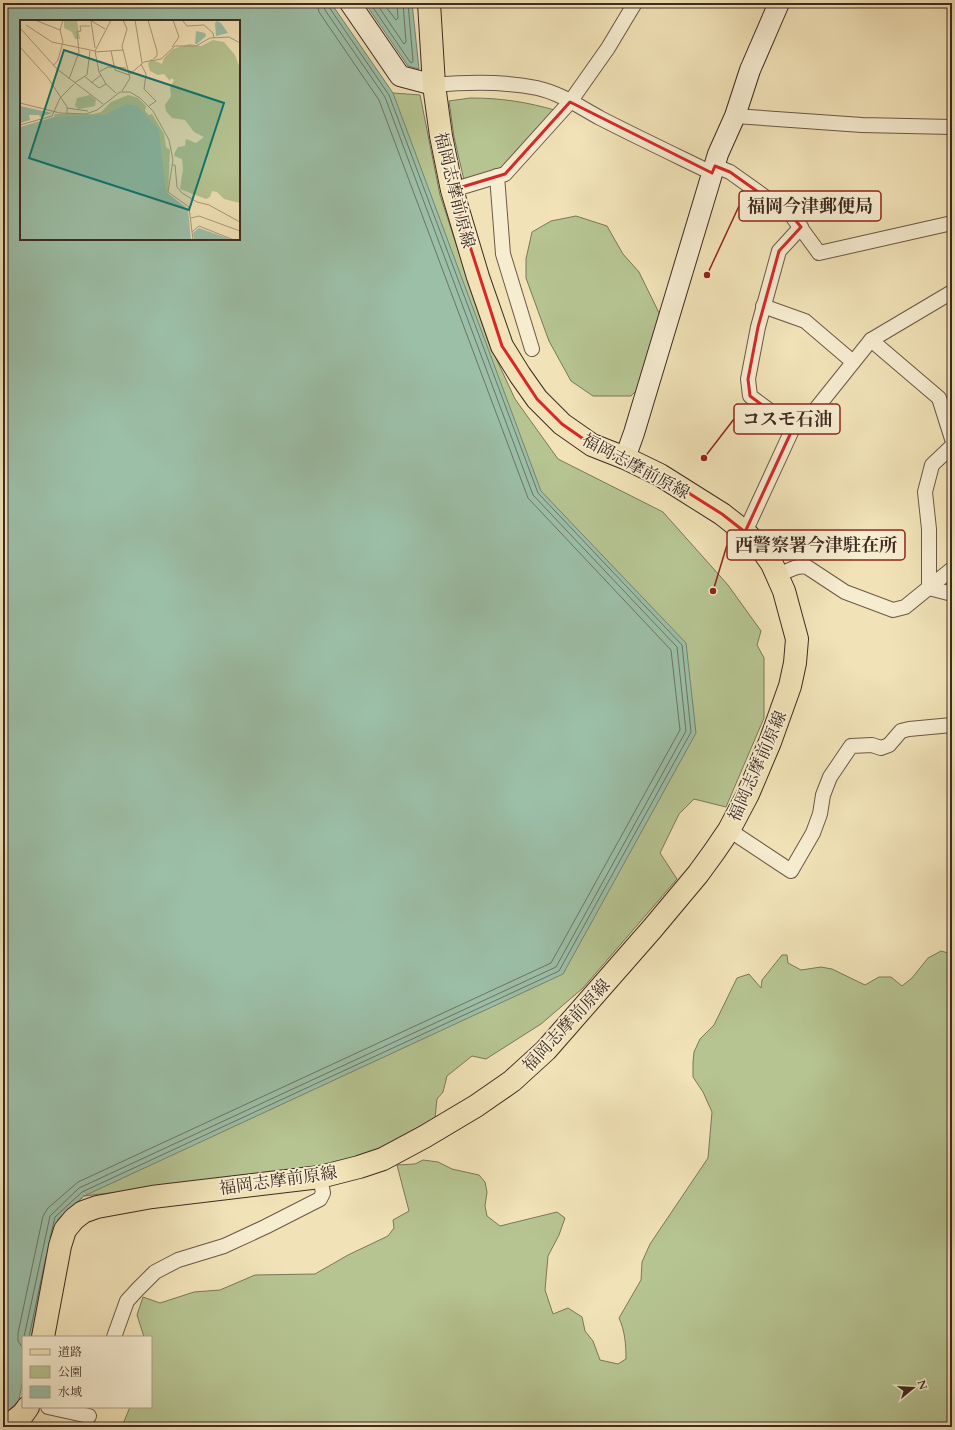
<svg xmlns="http://www.w3.org/2000/svg" width="955" height="1430" viewBox="0 0 955 1430" font-family="Cardo,'Noto Serif JP',serif">
  <rect width="100%" height="100%" fill="#f1e2b7"/>
  <filter id="stains"><feTurbulence type="fractalNoise" baseFrequency=".005" numOctaves="4"/><feColorMatrix values="0 0 0 0 .2 0 0 0 0 .09 0 0 0 0 .02 0 0 0 .5 -.17"/></filter>
  <radialGradient id="worn" r=".72"><stop offset=".6" stop-color="#630" stop-opacity="0"/><stop offset="1" stop-color="#630" stop-opacity=".3"/></radialGradient>
  <g fill="#b6c492" stroke="#7a775a">
    <polygon points="393,93 420,95 440,195 488,341 515,399 558,459 663,512 728,585 761,631 757,645 764,658 764,718 726,807 694,799 679,814 660,853 677,879 583,988 541,1024 486,1059 472,1056 447,1076 443,1092 437,1099 435,1118 377,1149 340,1162 290,1172 84,1196 58,1219 239,234"/>
    <path d="M 470,98 C 502,98 527,102 558,111 L 501,170 L 464,180 L 454,137 L 449,101 Z"/>
    <polygon points="576,216 607,226 623,254 639,272 664,323 642,385 631,396 593,396 571,381 549,341 526,278 526,259 532,232 551,221"/>
    <path d="M 941,951 L 952,954 L 952,1427 L 123,1427 L 123,1424 L 130,1407 L 151,1407 L 151,1337 L 144,1337 L 137,1315 L 143,1297 L 160,1303 L 194,1292 L 220,1290 L 255,1275 L 315,1274 L 348,1255 L 388,1236 L 394,1228 L 393,1220 L 409,1211 L 397,1165 L 415,1164 L 423,1160 L 438,1162 L 452,1169 L 479,1175 L 485,1182 L 487,1192 L 485,1206 L 487,1216 L 500,1226 L 557,1212 L 565,1218 L 559,1235 L 548,1256 L 545,1290 L 553,1314 L 568,1308 L 582,1317 L 585,1331 L 593,1341 L 600,1360 L 618,1364 L 626,1359 C 626,1345 625,1331 619,1318 L 641,1280 L 642,1262 L 650,1244 L 708,1158 L 712,1112 L 703,1092 L 693,1077 L 693,1062 L 694,1052 L 700,1039 L 714,1025 L 737,978 L 749,974 L 761,988 L 762,980 L 782,955 L 787,955 L 788,963 L 801,970 L 821,967 L 832,969 L 865,985 L 879,977 L 891,977 L 902,986 L 912,978 L 928,958 Z"/>
  </g>
  <g fill="#9cbfa8" stroke="#778372" fill-rule="evenodd">
    <path d="M 3,3 L 331,3 L 393,93 L 541,491 L 686,643 L 696,733 L 563,974 L 84,1196 L 58,1219 L 32,1337 L 23,1337 L 23,1379 L 19,1400 L 3,1416 ZM 21,21 L 239,21 L 239,239 L 21,239 Z"/>
    <polygon points="365,3 412,3 419,69 408,66"/>
  </g>
  <g fill="none" stroke-linecap="round" stroke-linejoin="round">
    <g stroke="#6e7464" stroke-width="1">
      <polyline points="370,3 410,62 412,63 413,61 408,3"/>
      <polyline points="376,3 404,44 406,42 403,3"/>
      <polyline points="383,3 396,20 398,18 397,3"/>
      <polyline points="50,1238 55,1217 82,1192 559,971 691,732 682,645 538,493 389,95 329,7 328,3"/>
      <polyline points="24,1337 50,1216 79,1188 556,967 686,731 677,647 533,495 385,97 325,10 323,3"/>
      <polyline points="29,1337 46,1257"/>
      <polyline points="23,1348 18,1341 18,1333 43,1216 48,1208 78,1182 551,963 680,730 671,650 528,498 379,100 319,12 317,3"/>
    </g>
    <defs>
      <g id="street">
        <path d="M 434,85 C 468,82 503,81 537,88 C 560,93 580,107 600,118 C 637,137 675,155 712,173"/>
        <polyline points="735,116 862,125 952,127"/>
        <polyline points="715,166 730,172 792,216 819,253 952,223"/>
        <polyline points="497,176 503,254 532,349"/>
        <polyline points="452,190 505,174 570,102 608,48 635,3"/>
        <polyline points="763,306 805,321 853,362"/>
        <polyline points="871,340 939,398 952,439"/>
        <polyline points="793,428 750,396 748,379 758,327 779,251 801,227"/>
        <polyline points="952,446 932,465 925,492 929,529 929,588 952,594"/>
        <polyline points="745,532 793,428 803,425 871,340 952,292"/>
        <path d="M 778,576 C 788,571 796,565 807,567 L 845,592 L 893,610 L 905,607 L 952,569"/>
        <polyline points="729,830 791,871 813,833 820,814 823,795 830,777 851,746 872,745 881,748 889,745 901,731 909,729 952,725"/>
        <polyline points="114,1337 127,1301 138,1289 155,1272 178,1260 224,1246 265,1227 320,1199 323,1193 320,1177"/>
        <polyline points="48,1407 89,1416"/>
      </g>
      <g id="secondary">
        <polyline points="350,3 400,76 434,85"/>
        <polyline points="625,458 634,433 718,154 735,116 750,70 779,3"/>
      </g>
      <g id="primary">
        <polyline points="43,1337 60,1246 65,1230 74,1219 83,1212 97,1207 152,1197 320,1177 359,1167 383,1159 424,1137 476,1106 512,1081 546,1050 652,929 698,874 714,852 729,830 748,794 770,742 790,686 795,663 797,639 784,591 772,564 763,551 745,532 722,514 660,475 625,458 592,445 562,424 537,399 520,375 502,346 478,277 452,190 441,136 434,85 429,3"/>
        <polyline points="6,1427 23,1414 28,1407"/>
      </g>
    </defs>
    <use href="#street" stroke="#6c5846" stroke-width="16"/>
    <use href="#secondary" stroke="#3f2a21" stroke-width="22"/>
    <use href="#primary" stroke="#3f2a21" stroke-width="24"/>
    <use href="#street" stroke="#f6ecd0" stroke-width="14"/>
    <use href="#secondary" stroke="#f6ecd0" stroke-width="20"/>
    <use href="#primary" stroke="#f1e2b7" stroke-width="22"/>
  </g>
  <path fill="none" stroke="#d62828" stroke-width="3" stroke-linejoin="round" d="M 570,102 L 712,173 L 715,166 L 730,172 L 792,216 L 801,227 L 779,251 L 758,327 L 748,379 L 750,396 L 793,428 L 745,532 L 722,514 L 660,475 L 592,445 L 562,424 L 537,399 L 502,346 L 452,190 L 505,174 Z"/>
  <g text-anchor="middle" stroke-width="3.5" stroke-linejoin="round" paint-order="stroke">
    <g font-size="17" fill="#3f2a21" stroke="#f6ecd0">
      <text transform="translate(455 190) rotate(76)" y="6">福岡志摩前原線</text>
      <text transform="translate(636 466) rotate(28)" y="6">福岡志摩前原線</text>
      <text transform="translate(757 766) rotate(-66)" y="6">福岡志摩前原線</text>
      <text transform="translate(566 1025) rotate(-47)" y="6">福岡志摩前原線</text>
      <text transform="translate(278 1180) rotate(-8)" y="6">福岡志摩前原線</text>
    </g>
  </g>
  <g transform="translate(20 20)">
    <rect width="220" height="220" fill="#f1e2b7"/>
    <path d="M 44,0 L 57,1 L 60,19 L 55,19 L 52,12 L 44,8 ZM 193,20 L 204,22 L 215,35 L 220,48 L 220,183 L 204,179 L 197,172 L 192,171 L 190,177 L 186,179 L 160,169 L 163,149 L 162,139 L 154,136 L 155,132 L 158,127 L 165,126 L 166,119 L 176,123 L 184,117 L 174,112 L 165,100 L 152,98 L 146,91 L 145,85 L 151,76 L 150,67 L 154,60 L 151,58 L 150,61 L 144,54 L 138,55 L 130,51 L 128,44 L 131,39 L 142,44 L 144,38 L 153,29 L 169,24 L 181,26 ZM 70,75 L 76,80 L 75,86 L 59,89 L 55,86 L 57,78 ZM 108,75 L 118,78 L 126,86 L 125,91 L 129,95 L 132,94 L 144,114 L 146,127 L 150,130 L 148,176 L 34,97 L 35,94 L 73,94 L 81,92 L 91,82 Z" fill="#b6c492"/>
    <path d="M 197,1 L 201,3 L 208,13 L 196,16 L 195,3 ZM 176,11 L 185,13 L 186,16 L 177,24 L 175,24 ZM 106,84 L 117,86 L 139,110 L 146,172 L 168,189 L 171,220 L 0,220 L 0,107 L 34,97 L 84,95 ZM 0,86 L 32,93 L 20,97 L 19,95 L 9,95 L 10,100 L 0,103 ZM 179,208 L 213,220 L 174,220 L 173,213 Z" fill="#9cbfa8"/>
    <path fill="none" stroke="#aa987b" stroke-width="1" d="M 15,0 L 40,10M 70,0 L 85,9M 91,0 L 75,31 L 79,52 L 86,64 L 96,73M 115,0 L 122,43M 128,0 L 137,31 L 137,36 L 133,39M 162,0 L 167,6 L 184,5 L 193,13 L 194,18M 71,1 L 75,28M 6,5 L 32,22 L 75,31M 0,8 L 37,49 L 83,84M 0,27 L 28,58 L 47,87 L 47,94M 152,27 L 159,17 L 153,0M 91,31 L 95,50 L 109,55 L 124,42 L 141,39 L 155,26 L 176,26 L 190,18 L 209,17 L 220,23M 75,32 L 103,30M 121,44 L 126,54 L 124,69 L 136,81 L 129,86M 33,46 L 38,40 L 43,22 L 40,10 L 43,0M 79,52 L 88,47 L 106,48M 64,56 L 79,68 L 86,64M 49,59 L 59,32 L 57,12 L 61,11 L 60,6 L 70,6M 54,63 L 67,55 L 70,31M 71,63 L 81,55M 102,71 L 110,58 L 102,26 L 107,9 L 103,0M 0,83 L 40,93 L 66,94 L 77,90 L 100,72 L 110,72 L 120,78 L 133,91 L 149,120 L 153,140 L 148,172 L 169,187 L 173,220M 47,88 L 68,91M 0,105 L 32,96 L 40,78 L 54,64M 153,145 L 155,145 L 157,167 L 162,173 L 177,182 L 189,185 L 220,202M 171,198 L 179,196 L 220,211M 172,212 L 179,206 L 214,220"/>
    <path fill="#0f766e" fill-opacity="0.15" stroke="#0f766e" stroke-width="2" d="M 44,30 L 204,83 L 169,190 L 9,138 Z"/>
    <rect width="220" height="220" fill="none" stroke="#3f2a21" stroke-width="2"/>
  </g>
  <path fill="none" stroke="#8f2418" stroke-width="1.5" d="M707 275L739 206M704 458L734 419M713 591L727 545"/>
  <g fill="#8f2418" stroke="#f6ecd0" stroke-width="1.5">
    <circle cx="707" cy="275" r="4"/>
    <circle cx="704" cy="458" r="4"/>
    <circle cx="713" cy="591" r="4"/>
  </g>
  <g fill="#f6ecd0" stroke="#8f2418" stroke-width="1.5">
    <rect x="739" y="191" width="142" height="30" rx="4"/>
    <rect x="734" y="404" width="106" height="30" rx="4"/>
    <rect x="727" y="530" width="178" height="30" rx="4"/>
  </g>
  <g font-size="18" text-anchor="middle" font-weight="bold" fill="#3f2a21">
    <text x="810" y="212">福岡今津郵便局</text>
    <text x="787" y="425">コスモ石油</text>
    <text x="816" y="551">西警察署今津駐在所</text>
  </g>
  <rect width="955" height="1430" fill="none" stroke="#f1e2b7" stroke-width="16"/>
  <rect x="4" y="4" width="947" height="1422" fill="none" stroke="#3f2a21" stroke-width="2"/>
  <rect x="8" y="8" width="939" height="1414" fill="none" stroke="#3f2a21"/>
  <rect x="22" y="1336" width="130" height="72" fill="#f6ecd0" stroke="#ad9e8a"/>
  <rect x="30" y="1349" width="20" height="6" fill="#f1e2b7" stroke="#ad9e8a"/>
  <text x="58" y="1356" font-size="12" fill="#3f2a21">道路</text>
  <rect x="30" y="1366" width="20" height="12" fill="#b6c492" stroke="#ad9e8a"/>
  <text x="58" y="1376" font-size="12" fill="#3f2a21">公園</text>
  <rect x="30" y="1386" width="20" height="12" fill="#9cbfa8" stroke="#ad9e8a"/>
  <text x="58" y="1396" font-size="12" fill="#3f2a21">水域</text>
  <g transform="translate(913 1388) rotate(72)" stroke="#f6ecd0" stroke-width="3" paint-order="stroke">
  <path d="M0-3L7 15L0 10L-7 15Z" fill="#3f2a21"/>
  <text y="-6" font-size="11" font-weight="bold" text-anchor="middle" fill="#3f2a21">N</text>
  </g>
  <rect width="100%" height="100%" filter="url(#stains)"/>
  <rect width="100%" height="100%" fill="url(#worn)"/>
</svg>
